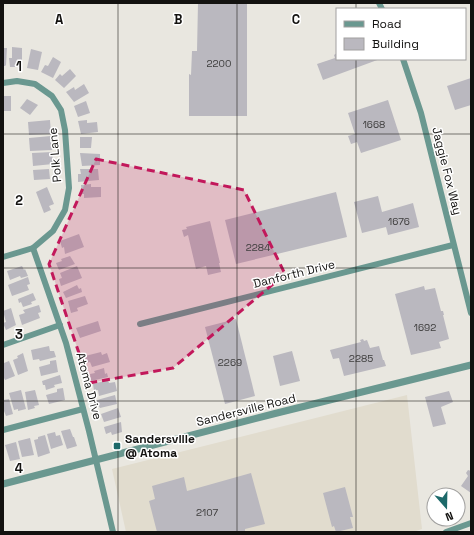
<svg xmlns="http://www.w3.org/2000/svg" width="474" height="535" viewBox="0 0 474 535" font-family="'Space Grotesk',sans-serif">
  <rect width="100%" height="100%" fill="#e9e7e0"/>
  <polygon fill="#e1dcce" points="407,395 422,529 413,532 126,532 112,469"/>
  <g fill="#bab8bf">
    <polygon points="198,3 247,3 247,116 189,116 189,74 191,75 192,51 197,51"/>
    <polygon points="12,47 22,48 22,67 10,67 9,58 12,58"/>
    <polygon points="3,48 7,48 6,65 5,66 3,66"/>
    <polygon points="31,49 42,52 38,70 27,68"/>
    <polygon points="337,53 337,59 380,59 323,80 317,64 335,58 334,55"/>
    <polygon points="53,57 61,62 53,78 41,72 45,65 48,66"/>
    <polygon points="70,69 76,76 64,88 55,80 60,74 62,76"/>
    <polygon points="471,78 471,105 455,110 447,86"/>
    <polygon points="84,84 89,93 74,102 66,92 74,87 75,90"/>
    <rect x="3" y="96" width="8" height="15"/>
    <polygon points="27,99 38,105 30,115 20,108"/>
    <polygon points="388,100 401,140 361,153 357,142 351,144 348,136 355,134 348,113"/>
    <polygon points="86,101 90,113 78,117 74,106"/>
    <polygon points="50,120 51,134 29,135 28,122"/>
    <polygon points="87,120 87,123 97,122 98,132 81,134 78,121"/>
    <polygon points="51,136 52,150 30,151 29,138"/>
    <polygon points="80,137 92,137 91,148 80,148"/>
    <polygon points="52,152 53,164 33,166 32,153"/>
    <polygon points="80,153 100,154 100,165 82,166"/>
    <polygon points="49,169 50,179 34,180 33,170"/>
    <polygon points="80,169 98,169 99,180 78,182 78,174 81,174"/>
    <polygon points="91,184 91,187 101,187 101,197 84,198 84,194 82,194 81,185"/>
    <polygon points="47,187 54,204 49,206 51,210 44,213 36,192"/>
    <polygon points="336,192 347,237 236,264 225,220"/>
    <polygon points="378,196 382,212 413,203 419,227 388,235 386,227 362,233 354,202"/>
    <polygon points="210,221 220,263 219,263 221,272 208,275 206,266 196,269 188,235 184,237 182,230 187,229 186,227"/>
    <polygon points="79,234 84,247 65,254 64,247 62,248 60,241"/>
    <polygon points="70,256 75,264 59,270 56,263 62,261 61,259"/>
    <polygon points="22,266 24,270 25,269 28,276 21,278 20,276 10,280 7,271"/>
    <polygon points="77,266 82,278 61,286 59,279 62,278 60,273"/>
    <polygon points="28,277 30,284 27,285 29,290 12,296 8,285"/>
    <polygon points="77,285 79,289 81,288 82,292 66,298 63,292"/>
    <polygon points="424,286 425,290 435,288 441,311 443,311 444,315 443,315 449,339 439,342 441,348 411,355 395,294"/>
    <polygon points="33,293 36,300 31,302 32,304 23,307 21,302 19,303 18,299"/>
    <polygon points="85,296 88,304 77,308 78,311 71,313 68,301"/>
    <polygon points="39,305 41,312 38,313 40,318 22,325 19,315 25,313 23,310"/>
    <polygon points="11,308 16,325 6,330 3,323 6,322 3,311"/>
    <polygon points="236,319 255,396 225,404 205,327"/>
    <polygon points="98,321 101,331 80,338 76,328"/>
    <polygon points="363,339 364,341 367,340 370,348 379,346 383,360 384,360 386,366 344,376 339,358 333,359 330,350 361,342 360,340"/>
    <polygon points="49,346 50,351 54,351 56,357 40,361 39,359 33,360 31,350"/>
    <polygon points="292,351 300,381 280,386 273,356"/>
    <polygon points="101,352 102,355 107,353 110,362 92,367 90,362 87,363 85,356"/>
    <polygon points="23,353 28,371 18,375 13,360 18,358 17,356"/>
    <polygon points="3,359 4,363 9,361 15,376 5,380 3,376"/>
    <polygon points="56,360 58,372 41,376 39,367 50,364 50,361"/>
    <polygon points="104,368 105,374 107,373 108,377 91,381 90,374 95,373 94,371"/>
    <polygon points="60,375 62,383 54,385 55,387 46,390 45,385 43,385 42,381"/>
    <polygon points="108,380 109,383 115,382 117,391 99,396 98,390 94,391 93,384"/>
    <polygon points="63,388 65,400 49,404 46,395 57,392 57,389"/>
    <polygon points="21,390 26,409 18,411 18,409 14,410 9,393"/>
    <polygon points="35,390 39,405 34,406 35,408 28,410 25,392"/>
    <polygon points="449,391 453,402 441,407 446,424 433,427 425,397"/>
    <polygon points="115,395 117,404 100,408 98,405 97,400"/>
    <polygon points="9,399 13,414 6,416 4,411 3,411 3,400"/>
    <polygon points="118,408 121,417 104,422 101,414"/>
    <polygon points="121,422 122,432 112,435 111,432 106,434 104,427"/>
    <polygon points="70,429 73,437 74,437 77,446 67,449 61,431"/>
    <polygon points="55,432 56,436 60,435 63,445 51,449 47,434"/>
    <polygon points="45,435 50,453 38,457 34,440 38,439 38,437"/>
    <polygon points="30,438 34,455 22,457 18,441"/>
    <polygon points="16,442 20,459 10,461 5,445"/>
    <polygon points="468,470 471,471 471,493 461,486 468,476 466,473"/>
    <polygon points="251,473 265,524 245,529 245,532 157,532 149,501 155,499 152,486 184,477 187,491"/>
    <polygon points="345,487 353,517 350,517 353,528 336,532 334,526 332,527 323,493"/>
  </g>
  <g fill="none" stroke-linecap="round" stroke-linejoin="round">
    <g stroke="#6a9890" stroke-width="6">
      <polyline points="379,3 382,9"/>
      <polyline points="403,59 421,113 471,313"/>
      <polyline points="3,83 17,81 35,84 52,96 61,110 65,130 69,188 65,210 53,231 33,248 3,257"/>
      <polyline points="33,248 66,343 89,431 113,532"/>
      <polyline points="140,324 453,245"/>
      <polyline points="3,345 60,325"/>
      <polyline points="3,430 83,409"/>
      <polyline points="446,532 471,523"/>
    </g>
    <polyline stroke="#6a9890" stroke-width="7" points="3,484 277,413 471,365"/>
  </g>
  <path fill="#c2185b" fill-opacity="0.2" stroke="#c2185b" stroke-width="3" stroke-dasharray="8 5" stroke-linejoin="round" d="M 96,159 L 244,190 L 285,274 L 173,368 L 89,383 L 49,264 Z"/>
  <path fill="none" stroke="#131210" stroke-width="1" stroke-opacity="0.55" d="M 118,3 L 118,532M 237,3 L 237,532M 356,3 L 356,9M 356,59 L 356,532M 3,134 L 471,134M 3,268 L 471,268M 3,401 L 471,401"/>
  <rect fill="#1c696a" stroke="#fff" stroke-width="1.5" x="113" y="442" width="8" height="8" rx="2"/>
  <g text-anchor="middle" stroke-width="3" stroke-linejoin="round" paint-order="stroke">
    <g font-size="10" fill="#3d3c3c">
      <text x="219" y="67">2200</text>
      <text x="374" y="128">1668</text>
      <text x="399" y="225">1676</text>
      <text x="258" y="251">2284</text>
      <text x="425" y="331">1692</text>
      <text x="361" y="362">2285</text>
      <text x="230" y="366">2269</text>
      <text x="207" y="516">2107</text>
    </g>
    <g font-size="12" fill="#131210" stroke="#fff">
      <text transform="translate(55 155) rotate(-95)" y="4">Polk Lane</text>
      <text transform="translate(447 171) rotate(76)" y="4">Jaggie Fox Way</text>
      <text transform="translate(294 274) rotate(-14)" y="4">Danforth Drive</text>
      <text transform="translate(89 386) rotate(75)" y="4">Atoma Drive</text>
      <text transform="translate(246 410) rotate(-14)" y="4">Sandersville Road</text>
    </g>
    <g font-size="12" font-weight="bold" fill="#131210" stroke="#fff" text-anchor="start">
      <text x="125" y="443">Sandersville<tspan x="125" dy="14">@ Atoma</tspan></text>
    </g>
  </g>
  <g font-size="13" text-anchor="middle" font-weight="bold" fill="#131210" stroke="#fff" stroke-width="3" stroke-linejoin="round" paint-order="stroke">
    <text x="59" y="24">A</text>
    <text x="178" y="24">B</text>
    <text x="296" y="24">C</text>
    <text x="19" y="71">1</text>
    <text x="19" y="205">2</text>
    <text x="19" y="339">3</text>
    <text x="19" y="473">4</text>
  </g>
  <rect width="474" height="535" fill="none" stroke="#131210" stroke-width="8"/>
  <rect x="336" y="8" width="130" height="52" fill="#ffffff" stroke="#a1a09f"/>
  <rect x="344" y="21" width="20" height="6" fill="#6a9890" stroke="#a1a09f"/>
  <text x="372" y="28" font-size="12" fill="#131210">Road</text>
  <rect x="344" y="38" width="20" height="12" fill="#bab8bf" stroke="#a1a09f"/>
  <text x="372" y="48" font-size="12" fill="#131210">Building</text>
  <g transform="translate(446 507) rotate(160)"><circle r="19" fill="#ffffff" stroke="#a1a09f"/>
  <path d="M0-3L7 15L0 10L-7 15Z" fill="#1c696a"/>
  <text y="-6" font-size="11" font-weight="bold" text-anchor="middle" fill="#131210">N</text>
  </g>
</svg>
